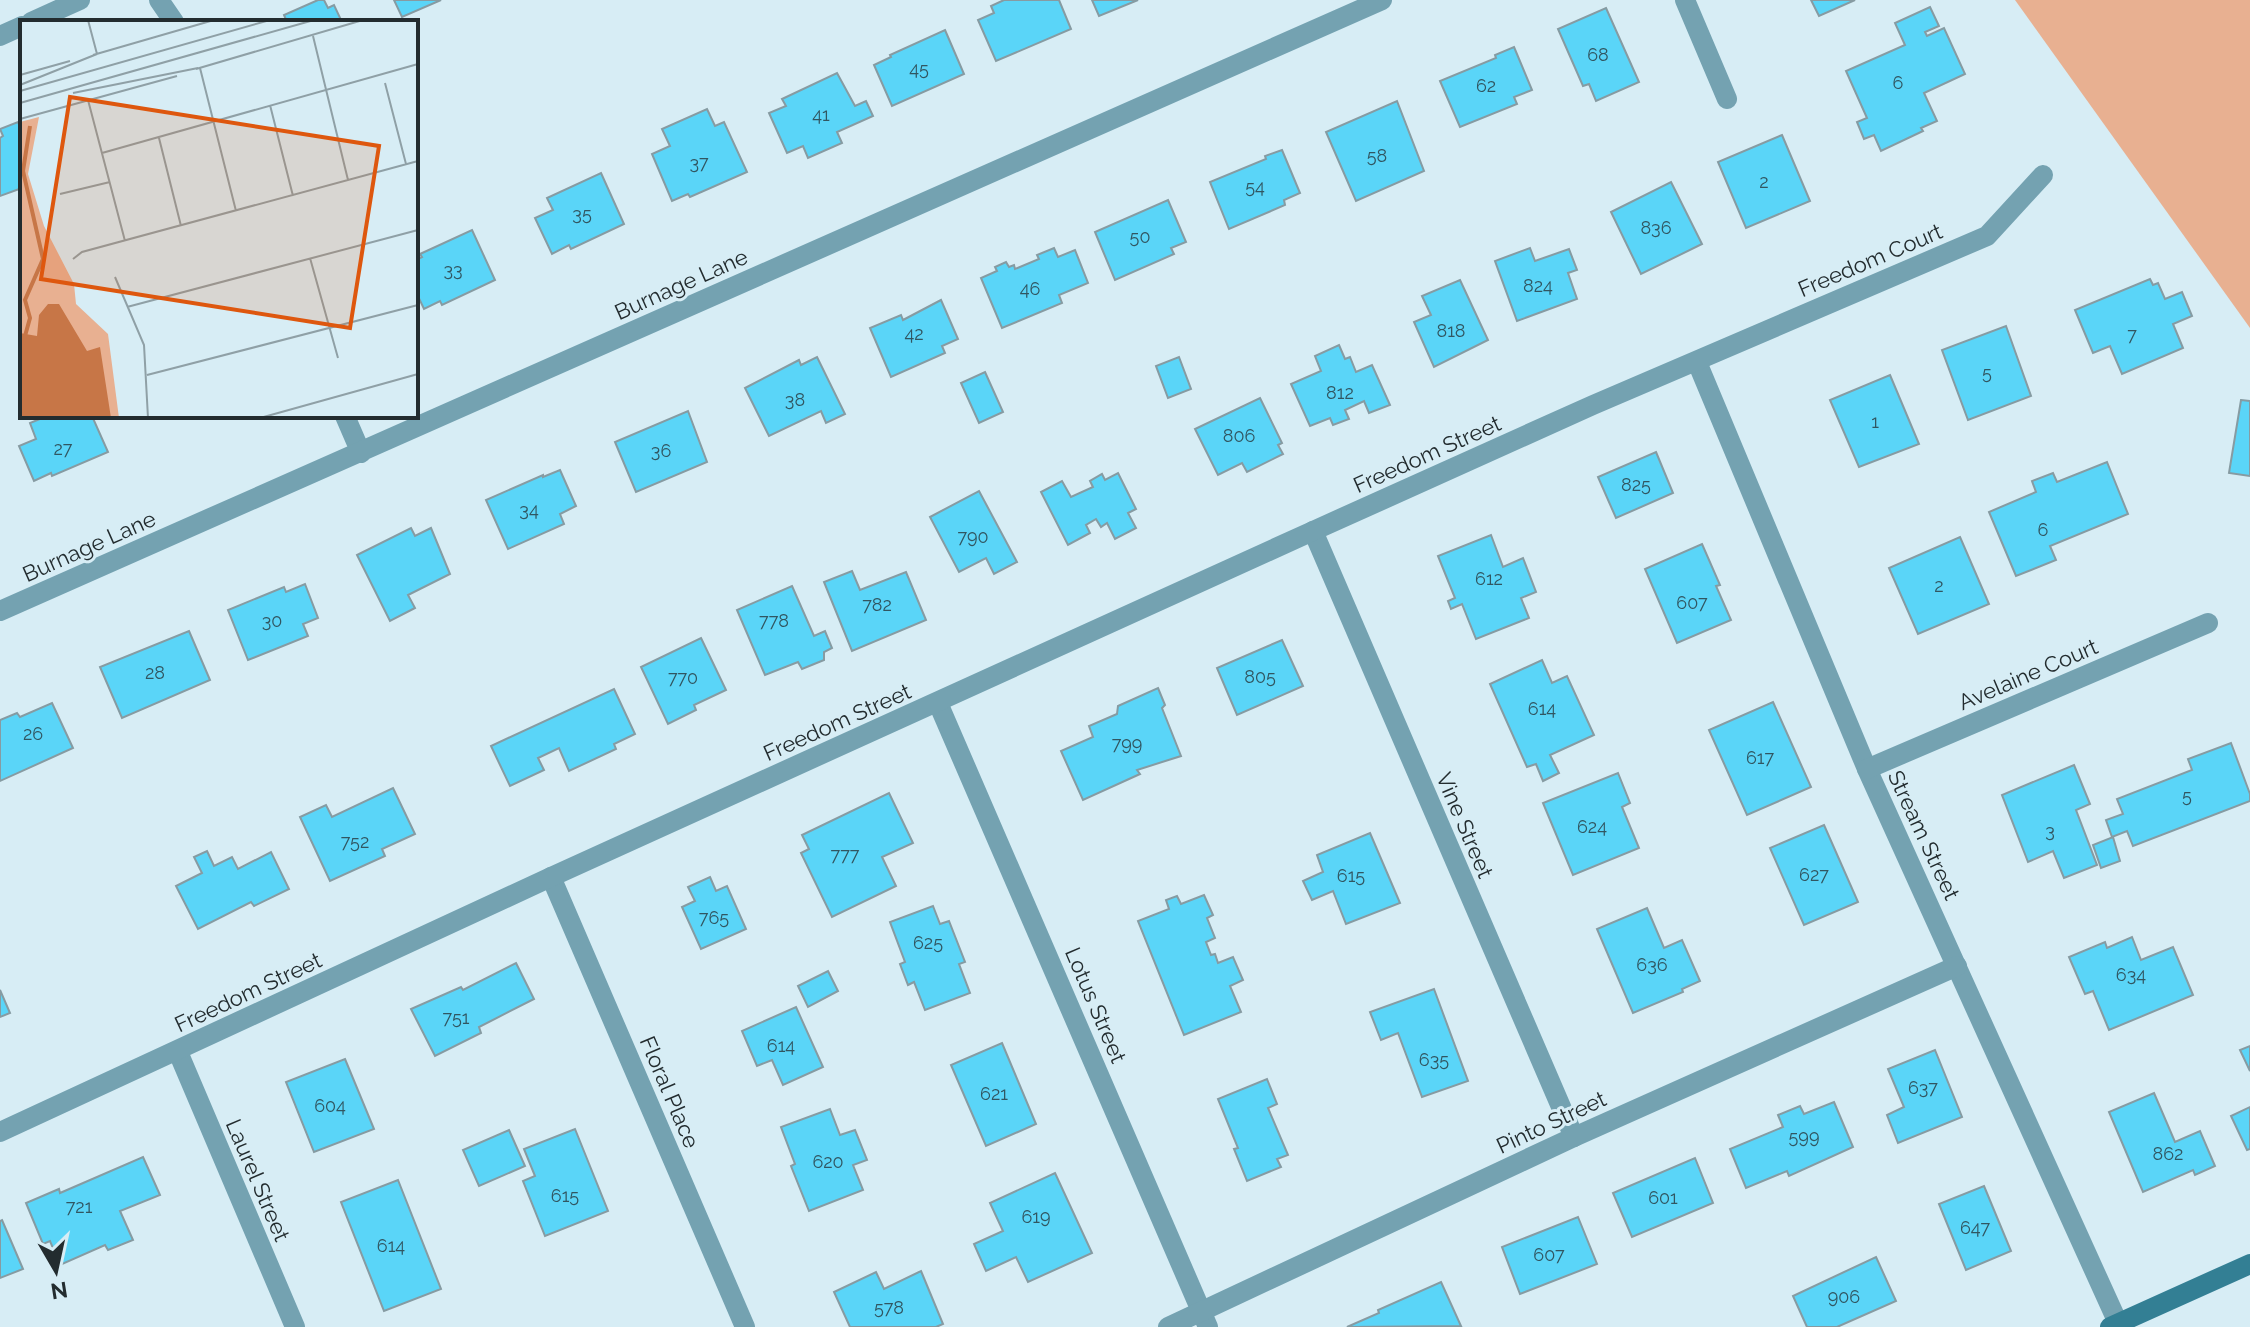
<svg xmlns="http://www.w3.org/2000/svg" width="2250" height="1327" viewBox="0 0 2250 1327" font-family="Raleway,sans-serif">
  <rect width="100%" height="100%" fill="#d7edf5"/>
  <polygon fill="#e8b091" points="2015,0 2250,0 2250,328"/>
  <g fill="#5ad5f8" stroke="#869ba2" stroke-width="2">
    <polygon points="318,0 324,0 328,8 334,5 342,22 287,22 284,15"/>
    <polygon points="394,0 441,0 402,17"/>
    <polygon points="1004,0 1059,0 1071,29 996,61 978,20 994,13 991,6"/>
    <polygon points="1092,0 1138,0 1099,16"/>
    <polygon points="1811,0 1855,0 1819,16"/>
    <polygon points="1930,7 1939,26 1925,32 1927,36 1944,28 1965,74 1924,93 1937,121 1921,128 1923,131 1881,151 1874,135 1864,139 1857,122 1867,118 1846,71 1905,45 1895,23"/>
    <polygon points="1606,8 1639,82 1596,101 1589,84 1583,86 1558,29"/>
    <polygon points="945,30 964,74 892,106 874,65 891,57 890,55"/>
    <polygon points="1514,47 1532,90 1514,97 1517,104 1460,127 1440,81 1496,58 1495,55"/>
    <polygon points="837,73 855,106 866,101 873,116 837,132 842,143 808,158 803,146 787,153 769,113 786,106 782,99"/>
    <polygon points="1397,101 1424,171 1356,201 1326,132"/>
    <polygon points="707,109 715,126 724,122 747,172 690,197 688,194 672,201 652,154 670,146 662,129"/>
    <polygon points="18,122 22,132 22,188 0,196 0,138 3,136 0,129"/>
    <polygon points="1782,135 1810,201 1746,228 1718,162"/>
    <polygon points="1282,150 1300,193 1284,200 1285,205 1229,229 1210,182 1266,159 1265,156"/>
    <polygon points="601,173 624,224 571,249 569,245 552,254 535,218 553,210 547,198"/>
    <polygon points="1671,182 1702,244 1641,274 1611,212"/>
    <polygon points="1168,200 1186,242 1171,248 1174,254 1115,280 1095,232"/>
    <polygon points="472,230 495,280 442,305 440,301 424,309 416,292 416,260 422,257 420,254"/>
    <polygon points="1054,248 1058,257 1075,250 1088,283 1059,295 1062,303 1002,328 981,278 997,271 995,267 1006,262 1009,267 1014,265 1015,269 1039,259 1037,255"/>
    <polygon points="1530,248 1535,261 1569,249 1577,270 1568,273 1577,299 1517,321 1495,261"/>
    <polygon points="2150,279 2153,285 2158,283 2165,299 2182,292 2192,316 2173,324 2183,348 2122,374 2110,346 2093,353 2075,310"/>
    <polygon points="1460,280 1488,340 1434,367 1414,322 1431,315 1422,296"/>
    <polygon points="941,300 958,339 942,346 945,353 891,377 870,328 901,315 903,320"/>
    <polygon points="2006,326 2031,396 1968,420 1942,350"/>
    <polygon points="1339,345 1345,359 1350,357 1356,372 1372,365 1390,405 1369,413 1364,401 1345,410 1349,419 1333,425 1330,418 1310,426 1291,384 1321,371 1315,356"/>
    <polygon points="817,357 845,414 826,423 821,411 769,436 745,388 799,360 801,365"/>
    <polygon points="1179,357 1191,389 1168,398 1156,366"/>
    <polygon points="985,372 1003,412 979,423 961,383"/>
    <polygon points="1890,375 1919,444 1859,467 1830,400"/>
    <polygon points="1260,398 1282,443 1278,445 1283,454 1247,472 1242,463 1218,475 1195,429"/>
    <polygon points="2241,400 2250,401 2250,476 2229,473"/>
    <polygon points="688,411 707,462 636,492 615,442"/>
    <polygon points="47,416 92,416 108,452 52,476 51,473 34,481 19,446 36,439 30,423"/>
    <polygon points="1656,452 1673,493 1616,518 1598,477"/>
    <polygon points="2107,462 2128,514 2050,546 2056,560 2016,576 1989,512 2036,492 2032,481 2053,473 2057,482"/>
    <polygon points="560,470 576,506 560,514 564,524 508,549 486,500 543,475 543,477"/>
    <polygon points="1118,473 1136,509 1128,513 1136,528 1115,539 1107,523 1101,527 1096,519 1086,525 1090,533 1068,545 1041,492 1062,481 1071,497 1093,487 1090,481 1102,474 1105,480"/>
    <polygon points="979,491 1017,562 994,574 986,558 959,572 930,517"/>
    <polygon points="411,528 415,536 431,528 450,574 408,595 415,608 390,621 357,555"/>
    <polygon points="1491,535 1503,567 1523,558 1536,592 1521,598 1529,618 1476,639 1462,604 1451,609 1448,601 1455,598 1438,556"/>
    <polygon points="1960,537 1989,604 1918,634 1889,568"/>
    <polygon points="1702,544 1720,585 1716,586 1731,620 1677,643 1645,569"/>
    <polygon points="852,571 860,590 906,572 926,620 852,651 824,582"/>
    <polygon points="305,584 318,618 303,624 308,636 248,660 228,610 284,587 286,592"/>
    <polygon points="792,586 814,636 825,631 832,648 824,652 824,660 802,669 798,662 765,675 737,610"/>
    <polygon points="189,631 210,680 122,718 100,667"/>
    <polygon points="701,638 726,690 694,705 696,710 668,724 641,667"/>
    <polygon points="1282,640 1303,686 1237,715 1217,668"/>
    <polygon points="1542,660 1552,683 1567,676 1594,735 1550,755 1559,773 1543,781 1536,764 1527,767 1490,684"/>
    <polygon points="1158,688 1165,705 1162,708 1181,756 1137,770 1140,774 1083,800 1061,751 1093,737 1089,726 1117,714 1118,706"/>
    <polygon points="614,689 635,734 614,744 616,749 569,771 559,748 538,758 544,770 510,786 491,746"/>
    <polygon points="1773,702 1811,787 1747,815 1709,730"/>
    <polygon points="52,703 73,748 0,781 0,720 17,713 20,717"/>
    <polygon points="2231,743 2250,794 2250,801 2133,846 2127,831 2112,837 2106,820 2123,814 2117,799 2192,770 2188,759"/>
    <polygon points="2074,765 2090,804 2076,810 2097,865 2064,878 2053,851 2028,862 2002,795"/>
    <polygon points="1618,773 1630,803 1622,807 1639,848 1573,875 1543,803"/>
    <polygon points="393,788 415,834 382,849 385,856 330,881 300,817 326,805 332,817"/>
    <polygon points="889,793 913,843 882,857 896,886 832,917 801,853 809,849 802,835"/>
    <polygon points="1824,825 1858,902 1804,925 1770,848"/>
    <polygon points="1370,833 1400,903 1346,924 1333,891 1312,900 1303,881 1323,872 1317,855"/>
    <polygon points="2113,837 2120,861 2101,868 2093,845"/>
    <polygon points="207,851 214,866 232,857 238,869 271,852 289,889 254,906 251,902 198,929 176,886 202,873 194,857"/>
    <polygon points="710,877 716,891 727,886 746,929 701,949 682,907 695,901 688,887"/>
    <polygon points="1204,895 1213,915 1207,918 1215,938 1206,942 1211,955 1215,954 1218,963 1233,957 1243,980 1230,986 1241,1012 1184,1035 1138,921 1169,909 1166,900 1177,896 1181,904"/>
    <polygon points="933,906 940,924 949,921 965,962 959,964 970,993 925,1010 914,982 908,985 900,964 905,962 890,922"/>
    <polygon points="1647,908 1664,948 1682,940 1700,981 1682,989 1683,992 1633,1013 1597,929"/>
    <polygon points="2132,937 2141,960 2173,947 2193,995 2109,1030 2093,991 2085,994 2069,957 2105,942 2107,948"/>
    <polygon points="516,963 534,999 479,1027 481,1033 435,1056 411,1009 461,987 463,990"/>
    <polygon points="828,971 838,991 808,1007 798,986"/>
    <polygon points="1434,989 1468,1081 1422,1097 1398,1033 1381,1040 1370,1012"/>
    <polygon points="0,990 10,1013 0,1017"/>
    <polygon points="796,1007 823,1067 783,1085 772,1060 757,1066 742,1031"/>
    <polygon points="1002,1043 1036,1124 986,1146 951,1065"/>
    <polygon points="2250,1046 2250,1071 2240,1050"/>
    <polygon points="1935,1050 1962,1117 1898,1143 1887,1115 1904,1107 1888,1069"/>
    <polygon points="345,1059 374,1129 314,1152 286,1082"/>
    <polygon points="1267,1079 1277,1104 1268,1108 1288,1155 1277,1159 1281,1167 1247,1181 1234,1149 1238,1148 1218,1099"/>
    <polygon points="2154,1093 2175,1142 2200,1131 2215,1166 2195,1175 2193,1170 2143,1192 2109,1112"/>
    <polygon points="1834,1102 1853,1147 1789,1176 1787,1171 1746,1188 1730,1149 1783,1127 1778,1115 1800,1106 1804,1114"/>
    <polygon points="2250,1107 2250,1149 2247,1150 2231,1116"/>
    <polygon points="830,1109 840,1135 855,1130 867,1160 853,1165 863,1190 809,1211 791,1166 795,1164 781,1127"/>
    <polygon points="575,1129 608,1211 545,1236 523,1181 535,1176 524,1149"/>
    <polygon points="509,1130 525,1166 479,1186 463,1150"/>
    <polygon points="143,1157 160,1195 120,1211 133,1240 108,1250 105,1245 60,1265 50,1241 43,1244 26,1203 59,1189 60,1193"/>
    <polygon points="1695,1158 1713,1203 1632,1237 1613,1193"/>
    <polygon points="1055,1173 1092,1253 1028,1282 1016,1257 986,1271 974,1244 1003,1231 990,1203"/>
    <polygon points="398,1180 441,1289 384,1311 341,1202"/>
    <polygon points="1984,1186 2011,1251 1966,1270 1939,1204"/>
    <polygon points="1578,1217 1597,1264 1520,1294 1502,1247"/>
    <polygon points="2,1220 23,1269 0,1278 0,1221"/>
    <polygon points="1876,1257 1896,1301 1837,1327 1807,1327 1793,1296"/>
    <polygon points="921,1271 943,1324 936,1327 850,1327 834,1292 876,1272 884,1289"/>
    <polygon points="1441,1282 1461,1326 1347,1327 1379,1313 1378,1310"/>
  </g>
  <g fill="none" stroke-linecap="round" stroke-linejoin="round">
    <g stroke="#74a2b1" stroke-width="20">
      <polyline points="159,0 174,22"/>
      <polyline points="1685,0 1727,99"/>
      <polyline points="31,22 80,0"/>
      <polyline points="0,36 22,26"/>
      <polyline points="1697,362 1867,769 2118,1323"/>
      <polyline points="345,416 361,453"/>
      <polyline points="1313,531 1574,1137"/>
      <polyline points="0,611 1382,0"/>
      <polyline points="938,703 1208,1327"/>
      <polyline points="1867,769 2208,623"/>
      <polyline points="551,877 745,1327"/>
      <polyline points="178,1052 295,1327"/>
      <polyline points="0,1132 551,877 1313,531 1593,405 1987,236 2043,175"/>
      <polyline points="1168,1327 1574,1137 1957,966"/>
    </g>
    <polyline stroke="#337f94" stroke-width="20" points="2110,1327 2250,1264"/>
  </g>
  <g text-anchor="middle" stroke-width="6" stroke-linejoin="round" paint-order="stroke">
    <g font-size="18" fill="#315661">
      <text x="1598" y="61">68</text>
      <text x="919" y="75">45</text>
      <text x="1898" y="89">6</text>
      <text x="1486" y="92">62</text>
      <text x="821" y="121">41</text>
      <text x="1377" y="162">58</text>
      <text x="699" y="169">37</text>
      <text x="1764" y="188">2</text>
      <text x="1255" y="193">54</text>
      <text x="582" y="220">35</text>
      <text x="1656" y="234">836</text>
      <text x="1140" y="243">50</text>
      <text x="453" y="276">33</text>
      <text x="1538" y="292">824</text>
      <text x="1030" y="295">46</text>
      <text x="1451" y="337">818</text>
      <text x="914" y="340">42</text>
      <text x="2132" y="341">7</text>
      <text x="1987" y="379">5</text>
      <text x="1340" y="399">812</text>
      <text x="795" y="406">38</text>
      <text x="1875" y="428">1</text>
      <text x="1239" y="442">806</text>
      <text x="63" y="455">27</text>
      <text x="661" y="457">36</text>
      <text x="1636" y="491">825</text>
      <text x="529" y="516">34</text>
      <text x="2043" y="536">6</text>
      <text x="973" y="543">790</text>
      <text x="1489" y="585">612</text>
      <text x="1939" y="592">2</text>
      <text x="1692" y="609">607</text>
      <text x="877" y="611">782</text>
      <text x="272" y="627">30</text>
      <text x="774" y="627">778</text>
      <text x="155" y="679">28</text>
      <text x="1260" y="683">805</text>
      <text x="683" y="684">770</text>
      <text x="1542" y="715">614</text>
      <text x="33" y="740">26</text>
      <text x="1127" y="750">799</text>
      <text x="1760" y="764">617</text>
      <text x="2187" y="802">5</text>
      <text x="1592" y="833">624</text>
      <text x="2050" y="837">3</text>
      <text x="355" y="848">752</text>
      <text x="845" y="861">777</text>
      <text x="1814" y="881">627</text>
      <text x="1351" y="882">615</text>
      <text x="714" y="924">765</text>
      <text x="928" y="949">625</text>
      <text x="1652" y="971">636</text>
      <text x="2131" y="981">634</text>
      <text x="456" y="1024">751</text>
      <text x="781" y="1052">614</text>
      <text x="1434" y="1066">635</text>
      <text x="1923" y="1094">637</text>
      <text x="994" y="1100">621</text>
      <text x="330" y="1112">604</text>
      <text x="1804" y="1143">599</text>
      <text x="2168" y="1160">862</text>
      <text x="828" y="1168">620</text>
      <text x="565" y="1202">615</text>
      <text x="1663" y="1204">601</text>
      <text x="79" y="1213">721</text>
      <text x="1036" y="1223">619</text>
      <text x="1975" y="1234">647</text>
      <text x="391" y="1252">614</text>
      <text x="1549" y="1261">607</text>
      <text x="1844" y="1303">906</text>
      <text x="889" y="1314">578</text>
    </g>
    <g font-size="22" fill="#232c2f" stroke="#d7edf5">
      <text transform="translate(1870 260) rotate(-23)" y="8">Freedom Court</text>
      <text transform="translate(681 284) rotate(-24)" y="8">Burnage Lane</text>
      <text transform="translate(1427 454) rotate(-24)" y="8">Freedom Street</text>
      <text transform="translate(89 546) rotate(-24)" y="8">Burnage Lane</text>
      <text transform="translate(2028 674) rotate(-23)" y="8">Avelaine Court</text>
      <text transform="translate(837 722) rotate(-24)" y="8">Freedom Street</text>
      <text transform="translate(1465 825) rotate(67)" y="8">Vine Street</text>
      <text transform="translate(1924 835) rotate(65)" y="8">Stream Street</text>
      <text transform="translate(248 992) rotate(-25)" y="8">Freedom Street</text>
      <text transform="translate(1096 1005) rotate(67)" y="8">Lotus Street</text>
      <text transform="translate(670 1092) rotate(67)" y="8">Floral Place</text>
      <text transform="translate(1551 1122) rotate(-25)" y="8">Pinto Street</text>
      <text transform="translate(258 1180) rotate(67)" y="8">Laurel Street</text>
    </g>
  </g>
  <g transform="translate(20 20)">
    <rect width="398" height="398" fill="#d7edf5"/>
    <path d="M 19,97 L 8,154 L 24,206 L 54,264 L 56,284 L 88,314 L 99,398 L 0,398 L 0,102 Z" fill="#e8b091"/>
    <path d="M 28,284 L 39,284 L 67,331 L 80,327 L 91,398 L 0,398 L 0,313 L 17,316 L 19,295 Z" fill="#c77647"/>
    <path fill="none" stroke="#c77647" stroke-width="4" d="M 0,334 L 10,298 L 5,280 L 23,239 L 3,151 L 10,106"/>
    <path fill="none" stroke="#8fa0a6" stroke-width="2" d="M 68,0 L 77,34M 293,16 L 328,160M 73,35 L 194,0M 180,48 L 216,191M 176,49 L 343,0M 0,55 L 50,41M 365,63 L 386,144M 0,65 L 77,34M 0,71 L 250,0M 53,73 L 178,48M 68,80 L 105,221M 0,83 L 294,0M 250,85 L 273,176M 0,99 L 157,56M 139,118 L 161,206M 82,133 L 398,44M 40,174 L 90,162M 290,238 L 318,338M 53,239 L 62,232 L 398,141M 95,257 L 124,325 L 128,398M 107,287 L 398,210M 127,355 L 398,285M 240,398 L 398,354"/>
    <path fill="#de570e" fill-opacity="0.15" stroke="#de570e" stroke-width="4" d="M 50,77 L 359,126 L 330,308 L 21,259 Z"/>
    <rect width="398" height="398" fill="none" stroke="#232c2f" stroke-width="4"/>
  </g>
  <g transform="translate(56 1271) rotate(171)" stroke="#d7edf5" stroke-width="6" paint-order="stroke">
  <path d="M0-6L14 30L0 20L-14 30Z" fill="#232c2f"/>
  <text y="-12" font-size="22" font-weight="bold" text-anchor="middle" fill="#232c2f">N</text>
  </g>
</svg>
